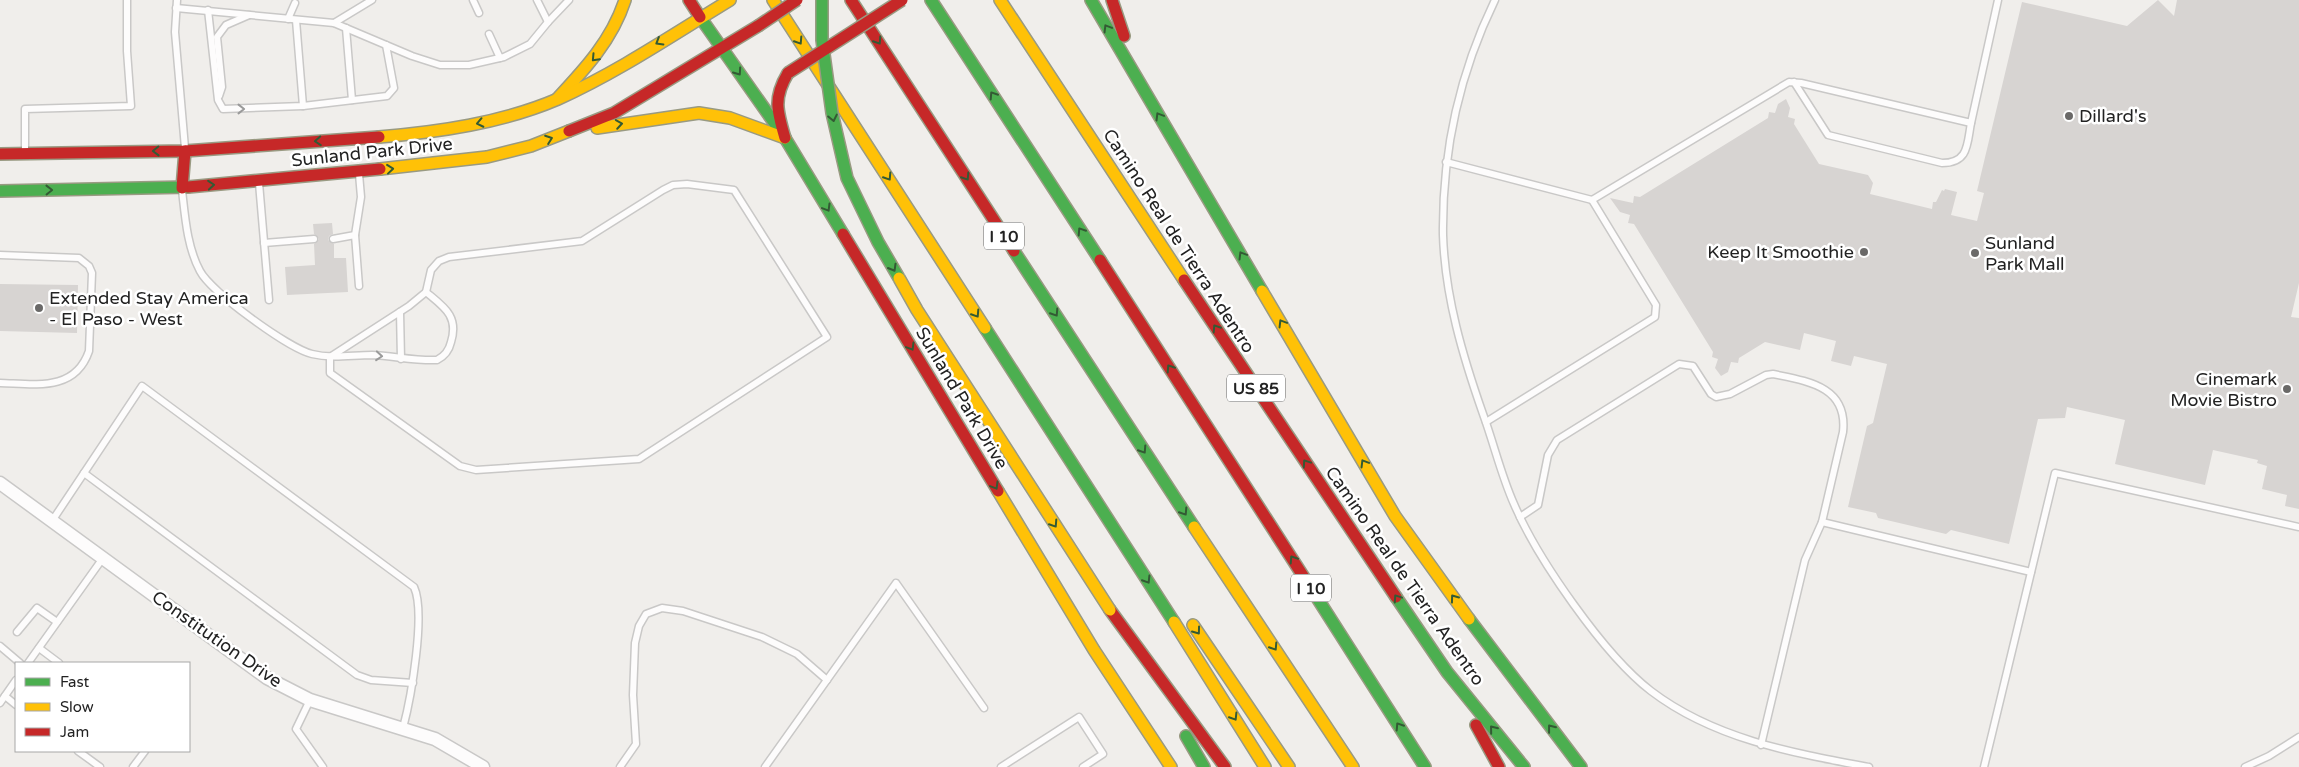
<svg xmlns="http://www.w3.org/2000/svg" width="2299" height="767" viewBox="0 0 2299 767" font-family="'Varela Round',sans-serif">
  <rect width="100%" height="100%" fill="#f0eeeb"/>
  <g fill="#d7d4d2">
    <polygon points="2158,0 2174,16 2177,0 2299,0 2299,283 2291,317 2299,318 2299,509 2285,506 2287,495 2262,489 2267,466 2257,463 2258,460 2213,450 2205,485 2115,464 2125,420 2067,407 2065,418 2038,419 2009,544 1951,530 1946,534 1878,518 1876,513 1848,507 1867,426 1873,423 1887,364 1854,356 1851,366 1831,361 1836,341 1804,333 1800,350 1765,342 1739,358 1738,363 1731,362 1728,372 1721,376 1715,368 1718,359 1712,357 1713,352 1634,224 1628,223 1630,215 1620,212 1610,198 1633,203 1634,196 1640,197 1768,118 1769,112 1775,113 1778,104 1786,99 1790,108 1788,117 1795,119 1794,124 1819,164 1868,175 1873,183 1870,194 1932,209 1933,202 1936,202 1942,190 1944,191 1945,189 1957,192 1951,215 1977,221 1984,193 1977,191 2022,2 2127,26"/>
    <polygon points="332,223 333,234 329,236 328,240 334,244 334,258 346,258 348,292 287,295 285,267 315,265 314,244 319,239 314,234 313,224"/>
    <polygon points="0,284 78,285 77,333 0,331"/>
  </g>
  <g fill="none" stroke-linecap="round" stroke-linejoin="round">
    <defs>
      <g id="lane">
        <polyline points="177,0 175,32 185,148"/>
        <polyline points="473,0 479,13"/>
        <polyline points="537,0 548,22"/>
        <path d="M 1495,0 C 1459,74 1442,153 1443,235 C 1445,297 1463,357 1483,414 C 1494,444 1501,475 1514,504 C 1537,558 1604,655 1651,691 C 1714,739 1793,753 1869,767"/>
        <polyline points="176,8 334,23 412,56 440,65 469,65 504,57 530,44 548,22 569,0"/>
        <polyline points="208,10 218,100 223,109 303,106 387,96 394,88 386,45"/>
        <polyline points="288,19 295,3"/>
        <polyline points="296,20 303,106"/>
        <polyline points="334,23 372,0"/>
        <polyline points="346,28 352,100"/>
        <polyline points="489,34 500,58"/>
        <path d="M 1794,82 L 1828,135 L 1942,163 C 1969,163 1967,144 1971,123"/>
        <polyline points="219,96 222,87 217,37 226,25 249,15"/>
        <polyline points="25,152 25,109 131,106 127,51 127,0"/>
        <polyline points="1446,162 1592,200"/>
        <polyline points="259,183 269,300"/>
        <polygon points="687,184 734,190 827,337 639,459 476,470 460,466 330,373 330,357 409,306 426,292 431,270 439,261 449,257 582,241 663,190 673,185"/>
        <path d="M 182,190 C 185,216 187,247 200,271 C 211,292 288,348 312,354 C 332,359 352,355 372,355 C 394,356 415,361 437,360 C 445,356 449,351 451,342 C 459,316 444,307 426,292"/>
        <polyline points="355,235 359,286"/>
        <polyline points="333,239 355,235 361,197 359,174"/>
        <polyline points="264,243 314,239"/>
        <path d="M 0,255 L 79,258 L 89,266 L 92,273 L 89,351 C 75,392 35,384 0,383"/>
        <polyline points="400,312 401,359"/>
        <polyline points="1486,422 1655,317 1656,305 1592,200 1789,82 1801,83 1971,123 1998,0"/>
        <polyline points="84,473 357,675 371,680 413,683"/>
        <path d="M 1520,517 L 1538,505 L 1548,455 L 1557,440 L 1679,364 L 1693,366 L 1711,394 L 1716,397 L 1730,394 L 1766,375 L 1773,374 C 1807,381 1848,386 1843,432 L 1822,522 L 1805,560 L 1761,745"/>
        <path d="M 52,521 L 142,386 L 414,587 C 426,613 411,698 403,728"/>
        <polyline points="1822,522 2031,572"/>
        <polyline points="17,632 37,608 57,622"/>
        <polyline points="0,646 20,663"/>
        <polyline points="39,648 59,663"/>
        <polyline points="28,663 103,558"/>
        <polyline points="5,696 16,705"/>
        <polyline points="310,700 296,729 323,767"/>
        <polyline points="0,703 16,680"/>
        <polyline points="78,751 100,767"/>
        <polyline points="133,767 145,751"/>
        <polyline points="620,767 636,744 633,695 635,643 639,626 646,614 662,608 683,611 762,637 797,654 827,680"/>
        <polyline points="765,767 896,583 984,708"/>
        <polyline points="1001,767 1079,717 1103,754 1083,767"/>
        <polyline points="1984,767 2055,473 2299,527"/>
        <polyline points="2245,767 2269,756 2299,737"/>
      </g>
      <polyline id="street" points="0,483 267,678 310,700 435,739 483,767"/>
      <g id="fast">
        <polyline points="931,0 1100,260"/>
        <polyline points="1091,0 1262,291"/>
        <polyline points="700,17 785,138 843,234"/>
        <polyline points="0,191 188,187"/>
        <polyline points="1014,251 1194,527"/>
        <polyline points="985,328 1174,622"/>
        <polyline points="1314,593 1425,767"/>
        <polyline points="1396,597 1447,672 1524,767"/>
        <polyline points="1469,619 1581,767"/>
        <polyline points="1186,736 1204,767"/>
      </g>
      <g id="slow">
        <polyline points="773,0 985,328"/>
        <polyline points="1000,0 1184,280"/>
        <path d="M 557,99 C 585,69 612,40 625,0"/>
        <polyline points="597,128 699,113 730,118 785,138"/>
        <path d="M 379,137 C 439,132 502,123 558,99 C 618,72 674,34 730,0"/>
        <polyline points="380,169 487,157 531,146 569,131"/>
        <polyline points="1262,291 1395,516 1469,619"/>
        <polyline points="998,491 1094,650 1171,767"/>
        <polyline points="1194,527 1353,767"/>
        <polyline points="1174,622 1265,767"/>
        <polyline points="1193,625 1289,767"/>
      </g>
      <g id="jam">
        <polyline points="689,0 700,17"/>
        <polyline points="851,0 1014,251"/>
        <polyline points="1112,0 1124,36"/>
        <polyline points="569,131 614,113 758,26"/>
        <path d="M 785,138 C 777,111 773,98 788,73"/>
        <polyline points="0,154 185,151 379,137"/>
        <polyline points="188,187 380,169"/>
        <polyline points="182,188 185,151"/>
        <polyline points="843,234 998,491"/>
        <polyline points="1100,260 1314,593"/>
        <polyline points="1184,280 1396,597"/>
        <polyline points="1110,610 1225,767"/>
        <polyline points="1476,725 1499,767"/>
      </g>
    </defs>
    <use href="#lane" stroke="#c9c8c7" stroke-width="9"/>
    <use href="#street" stroke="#c9c8c7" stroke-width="15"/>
    <use href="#fast" stroke="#999a82" stroke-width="14"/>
    <use href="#slow" stroke="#999a82" stroke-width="14"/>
    <use href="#jam" stroke="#999a82" stroke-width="14"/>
    <use href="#lane" stroke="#fdfcfc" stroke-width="6"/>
    <use href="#street" stroke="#fdfcfc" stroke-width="12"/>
    <use href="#fast" stroke="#4caf50" stroke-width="11"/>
    <use href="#slow" stroke="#ffc107" stroke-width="11"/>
    <use href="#jam" stroke="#c62828" stroke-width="11"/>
    <defs>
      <polyline id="fast-bridge" points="822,0 822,40 832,113 847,178 878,242 899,278"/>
      <polyline id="slow-bridge" points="899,278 917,310 1110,610"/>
      <g id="jam-bridge">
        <polyline points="758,26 797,0"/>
        <polyline points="788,73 902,0"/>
      </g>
    </defs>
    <use href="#fast-bridge" stroke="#999a82" stroke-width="14" stroke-linecap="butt"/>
    <use href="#slow-bridge" stroke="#999a82" stroke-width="14" stroke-linecap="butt"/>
    <use href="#jam-bridge" stroke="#999a82" stroke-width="14" stroke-linecap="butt"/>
    <use href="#fast-bridge" stroke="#4caf50" stroke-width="11"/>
    <use href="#slow-bridge" stroke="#ffc107" stroke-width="11"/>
    <use href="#jam-bridge" stroke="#c62828" stroke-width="11"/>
  </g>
  <defs><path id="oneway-chevron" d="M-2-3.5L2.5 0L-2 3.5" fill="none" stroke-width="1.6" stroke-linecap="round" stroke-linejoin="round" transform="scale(1.25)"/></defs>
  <g stroke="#335a34">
    <use href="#oneway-chevron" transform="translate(1107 28) rotate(-121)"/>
    <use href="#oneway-chevron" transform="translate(799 41) rotate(57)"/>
    <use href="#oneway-chevron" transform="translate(878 41) rotate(57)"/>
    <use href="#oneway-chevron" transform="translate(659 42) rotate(149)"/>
    <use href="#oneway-chevron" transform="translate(595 58) rotate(133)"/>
    <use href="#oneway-chevron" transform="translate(738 72) rotate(55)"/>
    <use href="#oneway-chevron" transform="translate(993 95) rotate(-123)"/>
    <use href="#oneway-chevron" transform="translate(1159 116) rotate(-121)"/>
    <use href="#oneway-chevron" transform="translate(833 118) rotate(78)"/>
    <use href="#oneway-chevron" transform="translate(480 123) rotate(168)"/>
    <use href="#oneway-chevron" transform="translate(619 124) rotate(-9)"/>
    <use href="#oneway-chevron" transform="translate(549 139) rotate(-20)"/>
    <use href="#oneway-chevron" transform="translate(318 141) rotate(176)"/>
    <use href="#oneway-chevron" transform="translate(156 151) rotate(179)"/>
    <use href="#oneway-chevron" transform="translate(390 169) rotate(-6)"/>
    <use href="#oneway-chevron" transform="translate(888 177) rotate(57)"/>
    <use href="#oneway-chevron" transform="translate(966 177) rotate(57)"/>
    <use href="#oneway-chevron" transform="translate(211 185) rotate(-5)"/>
    <use href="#oneway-chevron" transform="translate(49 190) rotate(-1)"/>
    <use href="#oneway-chevron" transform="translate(827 208) rotate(59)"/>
    <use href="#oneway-chevron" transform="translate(1081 231) rotate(-123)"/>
    <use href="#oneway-chevron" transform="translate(1242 255) rotate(-121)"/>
    <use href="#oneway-chevron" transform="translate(893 268) rotate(60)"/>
    <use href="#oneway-chevron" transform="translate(1055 313) rotate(57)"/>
    <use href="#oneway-chevron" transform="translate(976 314) rotate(57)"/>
    <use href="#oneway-chevron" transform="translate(1282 323) rotate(-121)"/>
    <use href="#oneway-chevron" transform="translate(1216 328) rotate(-123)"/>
    <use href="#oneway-chevron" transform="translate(911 347) rotate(59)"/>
    <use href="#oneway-chevron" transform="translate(1170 368) rotate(-123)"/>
    <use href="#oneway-chevron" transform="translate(1143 450) rotate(57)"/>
    <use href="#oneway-chevron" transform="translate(1306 463) rotate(-124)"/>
    <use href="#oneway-chevron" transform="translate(1364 463) rotate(-121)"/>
    <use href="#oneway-chevron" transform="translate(995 486) rotate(59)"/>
    <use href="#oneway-chevron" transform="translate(1184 512) rotate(57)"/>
    <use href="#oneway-chevron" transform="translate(1054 524) rotate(57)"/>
    <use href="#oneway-chevron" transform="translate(1293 559) rotate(-123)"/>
    <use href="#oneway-chevron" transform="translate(1147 580) rotate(58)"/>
    <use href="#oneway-chevron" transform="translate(1397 598) rotate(-124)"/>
    <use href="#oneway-chevron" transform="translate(1454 598) rotate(-126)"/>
    <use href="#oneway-chevron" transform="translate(1197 631) rotate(54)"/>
    <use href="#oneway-chevron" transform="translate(1274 647) rotate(57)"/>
    <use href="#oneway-chevron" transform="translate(1234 717) rotate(58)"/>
    <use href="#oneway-chevron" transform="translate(1399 726) rotate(-123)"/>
    <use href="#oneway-chevron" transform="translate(1551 728) rotate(-128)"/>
    <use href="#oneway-chevron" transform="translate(1493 729) rotate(-129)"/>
  </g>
  <g stroke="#9a9a9a">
    <use href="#oneway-chevron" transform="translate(241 109)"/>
    <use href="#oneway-chevron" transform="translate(379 356) rotate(5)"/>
  </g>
  <g fill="#6a6968" stroke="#fff" stroke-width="2">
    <circle cx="2069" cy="116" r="5"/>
    <circle cx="1864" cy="252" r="5"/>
    <circle cx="1975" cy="253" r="5"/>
    <circle cx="39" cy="308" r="5"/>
    <circle cx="2287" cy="389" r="5"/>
  </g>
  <g text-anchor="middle" stroke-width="5" stroke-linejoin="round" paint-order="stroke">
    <g fill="#fff" stroke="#646464" stroke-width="1">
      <rect x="984" y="222.5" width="40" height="27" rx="4"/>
      <rect x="1227" y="374.5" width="58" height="27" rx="4"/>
      <rect x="1291" y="574.5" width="40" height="27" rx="4"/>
    </g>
    <g font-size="16" font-weight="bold" fill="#222">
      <text x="1004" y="242">I 10</text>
      <text x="1256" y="394">US 85</text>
      <text x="1311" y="594">I 10</text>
    </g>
    <g font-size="18" fill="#222" stroke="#fff" text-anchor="start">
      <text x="2079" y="122">Dillard's</text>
      <text x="1985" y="249">Sunland<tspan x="1985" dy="21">Park Mall</tspan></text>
      <text x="1854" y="258" text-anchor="end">Keep It Smoothie</text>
      <text x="49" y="304">Extended Stay America<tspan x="49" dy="21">- El Paso - West</tspan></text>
      <text x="2277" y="385" text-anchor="end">Cinemark<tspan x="2277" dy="21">Movie Bistro</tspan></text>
    </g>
    <g font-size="18" fill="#222" stroke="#fff">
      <text transform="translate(372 152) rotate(-6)" y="6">Sunland Park Drive</text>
      <text transform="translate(1179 241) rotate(57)" y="6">Camino Real de Tierra Adentro</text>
      <text transform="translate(962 398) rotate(59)" y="6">Sunland Park Drive</text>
      <text transform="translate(1405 576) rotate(55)" y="6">Camino Real de Tierra Adentro</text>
      <text transform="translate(217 639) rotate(35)" y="6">Constitution Drive</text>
    </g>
  </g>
  <rect x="15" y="662" width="175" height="90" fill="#ffffff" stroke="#a7a7a7"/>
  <rect x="25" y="678" width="25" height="8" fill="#4caf50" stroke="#a7a7a7"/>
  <text x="60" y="687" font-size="15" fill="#222222">Fast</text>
  <rect x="25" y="703" width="25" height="8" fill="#ffc107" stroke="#a7a7a7"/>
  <text x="60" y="712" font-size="15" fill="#222222">Slow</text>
  <rect x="25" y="728" width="25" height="8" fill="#c62828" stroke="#a7a7a7"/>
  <text x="60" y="737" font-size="15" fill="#222222">Jam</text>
</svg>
